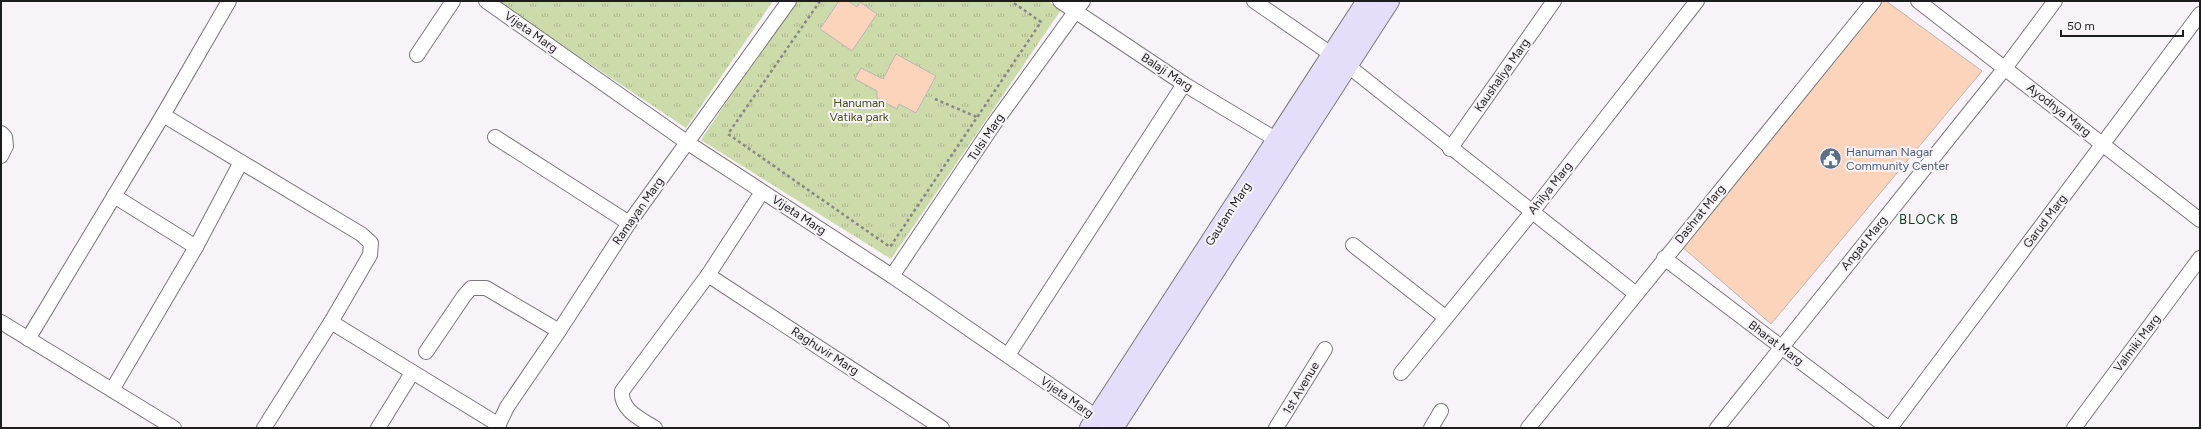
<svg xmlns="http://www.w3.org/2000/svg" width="2201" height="429" viewBox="0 0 2201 429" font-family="Figtree,sans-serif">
  <defs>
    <pattern id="grass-tufts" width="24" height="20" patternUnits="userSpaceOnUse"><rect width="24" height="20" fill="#cddaaa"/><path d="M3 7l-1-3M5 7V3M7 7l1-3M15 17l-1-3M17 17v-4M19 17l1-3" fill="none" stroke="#b0ba92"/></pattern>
  </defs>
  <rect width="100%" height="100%" fill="#f7f3f8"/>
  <g fill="url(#grass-tufts)">
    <polygon points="496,1 773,1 686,128"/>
    <polygon points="794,1 1048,1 1061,10 891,259 701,140"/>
  </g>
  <g fill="#fcd4bc" stroke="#bcb6b3">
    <polygon points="839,1 848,1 857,7 860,2 877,14 852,51 820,29"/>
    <polygon points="1877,1 1886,1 1982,71 1771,324 1681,246"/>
    <polygon points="896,54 936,76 916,113 899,104 897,109 877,98 877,91 855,79 861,68 883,79"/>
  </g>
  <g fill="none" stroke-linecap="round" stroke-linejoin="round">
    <defs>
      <g id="street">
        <polyline points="486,1 688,143 892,276 1104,422"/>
        <polyline points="1060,1 1184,84 1277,140"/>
        <polyline points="1254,1 1347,65 1636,294"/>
        <polyline points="1918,1 2200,220"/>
        <polyline points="417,55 453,1"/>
        <polyline points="163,115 361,234 371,243 370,255 331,322"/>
        <polyline points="1,133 5,137 6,146 1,156"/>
        <polyline points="495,137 629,223"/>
        <polyline points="1450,149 1554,1"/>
        <polyline points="114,196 196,247"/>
        <polyline points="1353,245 1445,317"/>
        <polyline points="1664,258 1888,428"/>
        <polyline points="708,275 942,428"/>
        <polyline points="892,276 994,124 1083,1"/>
        <polyline points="1,322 174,428"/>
        <polyline points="28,339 163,115 229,1"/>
        <polyline points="426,352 464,296 471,288 486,288 559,331"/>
        <polyline points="1008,355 1184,84"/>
        <polyline points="1401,373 1532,212 1697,1"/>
        <polyline points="112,390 196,247 241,162"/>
        <polyline points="264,428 331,322 499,425"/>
        <polyline points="378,428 412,373"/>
        <polyline points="497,428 507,407 559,331 629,223 789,1"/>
        <path d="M 655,428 C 641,419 620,410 622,391 L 708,275 L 762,192"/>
        <polyline points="1276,428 1325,349"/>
        <polyline points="1431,428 1441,411"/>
        <polyline points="1528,428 1874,1"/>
        <polyline points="1717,428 2005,68 2055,1"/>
        <polyline points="1890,428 2200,14"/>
        <polyline points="2074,428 2200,258"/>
      </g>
      <g id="secondary">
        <polyline points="1090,428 1367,1"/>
        <polyline points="1113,428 1389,1"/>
      </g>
    </defs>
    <use href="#street" stroke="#7c787d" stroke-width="16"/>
    <use href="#secondary" stroke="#7c787d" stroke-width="22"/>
    <g stroke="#89868a" stroke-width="2.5" stroke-dasharray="3 3" stroke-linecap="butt">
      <polyline points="820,1 728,134 890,247 1041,22 1011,1"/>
      <polyline points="935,99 979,118"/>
    </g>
    <use href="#street" stroke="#fff" stroke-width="14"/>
    <use href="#secondary" stroke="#e4defa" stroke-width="20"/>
  </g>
  <defs>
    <symbol id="civic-disc" viewBox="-11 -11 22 22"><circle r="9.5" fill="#5c6f8a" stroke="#f7f3f8"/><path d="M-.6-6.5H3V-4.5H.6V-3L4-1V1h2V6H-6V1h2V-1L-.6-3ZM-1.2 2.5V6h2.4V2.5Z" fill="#fff"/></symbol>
  </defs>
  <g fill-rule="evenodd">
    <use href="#civic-disc" x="1818" y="146" width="25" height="25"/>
  </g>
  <g text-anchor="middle" stroke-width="4" stroke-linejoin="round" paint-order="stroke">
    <g font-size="12" fill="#1d1c1e" stroke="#f7f3f8">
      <text transform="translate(531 32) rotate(35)" y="4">Vijeta Marg</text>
      <text transform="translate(1167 72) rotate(33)" y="4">Balaji Marg</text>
      <text transform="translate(1502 75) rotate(-55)" y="4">Kaushaliya Marg</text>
      <text transform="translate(2059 110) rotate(38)" y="4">Ayodhya Marg</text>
      <text transform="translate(986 137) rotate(-56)" y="4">Tulsi Marg</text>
      <text transform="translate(1550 188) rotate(-52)" y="4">Ahilya Marg</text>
      <text transform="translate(638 211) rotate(-55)" y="4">Ramayan Marg</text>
      <text transform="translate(1228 214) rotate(-57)" y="4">Gautam Marg</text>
      <text transform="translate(1700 214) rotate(-51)" y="4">Dashrat Marg</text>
      <text transform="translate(799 215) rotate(33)" y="4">Vijeta Marg</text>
      <text transform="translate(2045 221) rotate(-53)" y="4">Garud Marg</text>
      <text transform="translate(1864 243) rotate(-51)" y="4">Angad Marg</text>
      <text transform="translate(1776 343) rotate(37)" y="4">Bharat Marg</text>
      <text transform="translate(2137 343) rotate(-53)" y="4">Valmiki Marg</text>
      <text transform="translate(825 351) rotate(33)" y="4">Raghuvir Marg</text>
      <text transform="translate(1301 388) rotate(-59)" y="4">1st Avenue</text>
      <text transform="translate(1067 397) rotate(35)" y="4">Vijeta Marg</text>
    </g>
    <g font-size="12" fill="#445019" stroke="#f7f3f8">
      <text x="859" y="107">Hanuman<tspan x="859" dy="14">Vatika park</tspan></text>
    </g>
    <g font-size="12" fill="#4e5e75" stroke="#f7f3f8" text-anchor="start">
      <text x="1846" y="156">Hanuman Nagar<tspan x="1846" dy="14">Community Center</tspan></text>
    </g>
    <g font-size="13" letter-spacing="1" fill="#0a3c18" stroke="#f7f3f8">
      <text x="1929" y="224">BLOCK B</text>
    </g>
  </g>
  <rect width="2201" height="429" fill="none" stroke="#1d1c1e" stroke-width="4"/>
  <path d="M2061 30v6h122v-6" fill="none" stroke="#1d1c1e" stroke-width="2"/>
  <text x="2067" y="30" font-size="12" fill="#1d1c1e" stroke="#f7f3f8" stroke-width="3" paint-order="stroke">50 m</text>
</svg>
